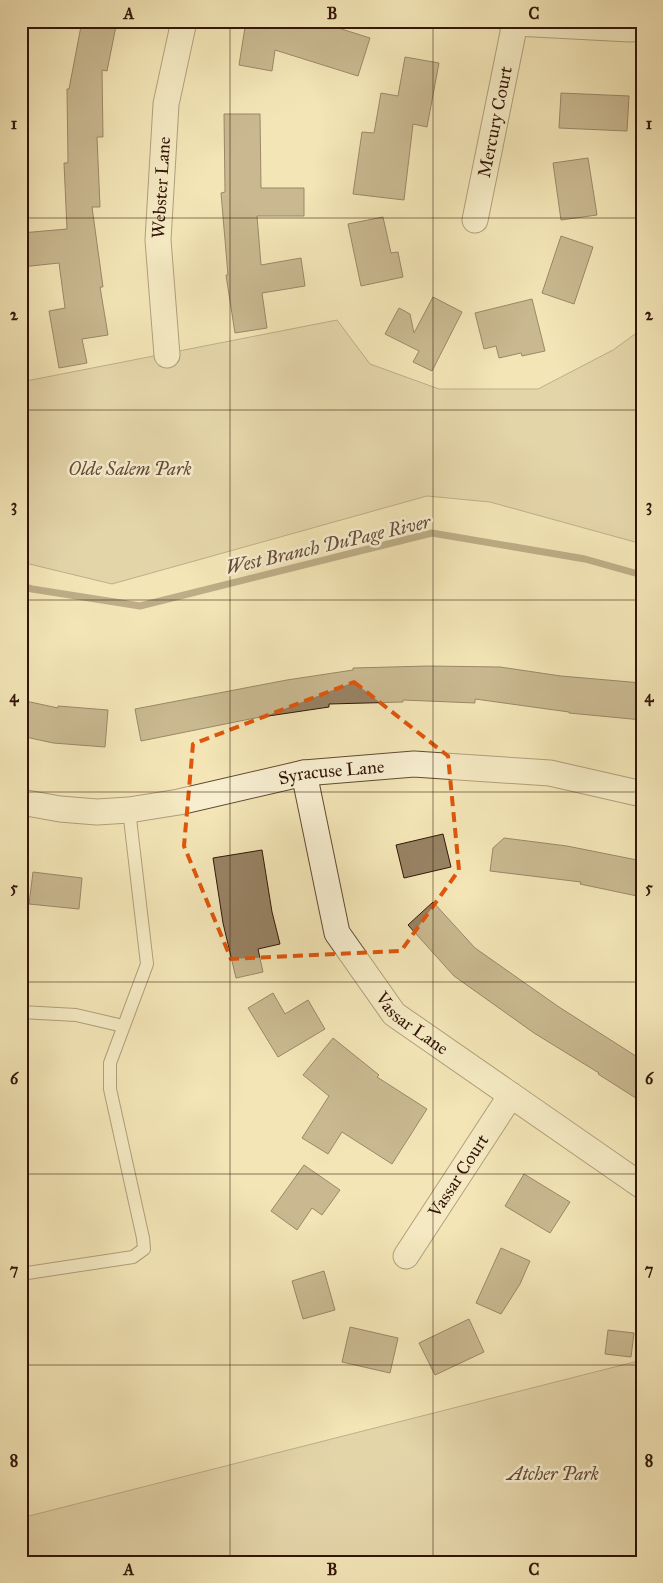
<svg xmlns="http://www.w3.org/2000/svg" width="663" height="1583" viewBox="0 0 663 1583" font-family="'IM FELL Great Primer',serif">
  <rect width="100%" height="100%" fill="#f3e5b6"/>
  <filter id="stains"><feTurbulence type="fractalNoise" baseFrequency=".004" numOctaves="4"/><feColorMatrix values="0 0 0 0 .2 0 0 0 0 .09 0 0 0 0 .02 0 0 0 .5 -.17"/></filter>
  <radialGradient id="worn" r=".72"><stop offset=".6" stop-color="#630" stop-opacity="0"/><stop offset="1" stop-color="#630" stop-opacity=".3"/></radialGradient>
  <g fill="#d2c299" stroke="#826c52">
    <polygon points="337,320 370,364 439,389 538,389 613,350 642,329 642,544 490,502 427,496 112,584 21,562 21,382"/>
    <polygon points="642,1360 642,1562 21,1562 21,1518"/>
  </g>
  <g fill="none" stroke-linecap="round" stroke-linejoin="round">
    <polyline stroke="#7f684e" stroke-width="7" points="21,586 32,589 140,606 432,533 585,559 642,575"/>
  </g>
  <g fill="#978263" stroke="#33160a">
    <polygon points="82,21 117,21 107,71 102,70 103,137 97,137 100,207 92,207 103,287 100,287 108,335 82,339 87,363 59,368 49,311 65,308 59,263 21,267 21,233 67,229 64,163 68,163 67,89 69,89"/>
    <polygon points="246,21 316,21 370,38 358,76 275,50 272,71 239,65"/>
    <polygon points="405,57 439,63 427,127 413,124 404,200 353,194 362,132 374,133 381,93 398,96"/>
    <polygon points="561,93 629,96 627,131 559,128"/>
    <polygon points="224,114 260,114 261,188 304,188 304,216 257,216 261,265 301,258 305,286 262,293 267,328 235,333 226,275 228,275 221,193 225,192"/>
    <polygon points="588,158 597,215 561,220 553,163"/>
    <polygon points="383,217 391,253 398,252 403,277 361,286 348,224"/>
    <polygon points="561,236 593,247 574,304 542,293"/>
    <polygon points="433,297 462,312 432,371 413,362 419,351 385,334 399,308 410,314 414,333"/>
    <polygon points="532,299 545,351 522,356 521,353 499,358 496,346 484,349 475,313"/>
    <polygon points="428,666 500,667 561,676 642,683 642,720 569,713 569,712 475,699 475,703 403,700 403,702 329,704 329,707 255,718 141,741 135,709 287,680 353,670 353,668"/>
    <polygon points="21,700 58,708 58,706 108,710 105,747 53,743 21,736"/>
    <polygon points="443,834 451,867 404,878 396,845"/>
    <polygon points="504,838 567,846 642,861 642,874 637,896 580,884 581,882 490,871 493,848"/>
    <polygon points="262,850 272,912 280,944 258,949 263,972 236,978 223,923 213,858"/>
    <polygon points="33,872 82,878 79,909 29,904"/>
    <polygon points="433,902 475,948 559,1007 642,1060 642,1102 598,1074 599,1073 534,1033 454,976 408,925"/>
    <polygon points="273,993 285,1014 308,1000 325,1029 278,1057 248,1008"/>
    <polygon points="333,1038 379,1075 377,1077 427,1109 392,1164 342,1132 328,1154 302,1138 329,1096 303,1075"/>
    <polygon points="304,1165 340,1190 322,1215 312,1208 297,1230 271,1211"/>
    <polygon points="524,1174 570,1202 550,1233 505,1206"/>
    <polygon points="501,1248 530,1261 520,1284 501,1314 476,1303"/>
    <polygon points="324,1271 335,1310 303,1319 292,1281"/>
    <polygon points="469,1319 484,1352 435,1375 419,1343"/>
    <polygon points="350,1327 398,1338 390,1373 342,1362"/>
    <polygon points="608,1330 634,1333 631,1357 605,1354"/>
  </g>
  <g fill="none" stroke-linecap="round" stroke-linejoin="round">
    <defs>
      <g id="service">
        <polyline points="21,1012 76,1015 123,1026"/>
        <polyline points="21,1274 133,1257 144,1249 143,1238 110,1089 110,1063 147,964 129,810"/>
      </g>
      <g id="minor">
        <polyline points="510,21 515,23 630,29 642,28"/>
        <path id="s1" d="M 475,220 L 515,23"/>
        <path id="s2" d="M 167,355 L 158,240 L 166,104 L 184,21"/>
        <path id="s3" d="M 304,773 L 337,933 L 394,1014 L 642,1186"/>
        <path id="s4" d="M 21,802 L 60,809 L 97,812 L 129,810 L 179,802 L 304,773 L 414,764 L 550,773 L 642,794"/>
        <path id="s5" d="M 406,1256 L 511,1095"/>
      </g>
    </defs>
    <use href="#service" stroke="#634a35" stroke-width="14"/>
    <use href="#minor" stroke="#634a35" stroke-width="27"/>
    <use href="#service" stroke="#f7eed0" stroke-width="12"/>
    <use href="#minor" stroke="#f7eed0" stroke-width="25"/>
  </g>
  <path d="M0 0H663V1583H0ZM 354,682 L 448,756 L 459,870 L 401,951 L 231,959 L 184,846 L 193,744 Z" fill="#f3e5b6" fill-opacity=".55" fill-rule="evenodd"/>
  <path fill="none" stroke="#df560c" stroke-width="4" stroke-dasharray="10 6" stroke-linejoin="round" d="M 354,682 L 448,756 L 459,870 L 401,951 L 231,959 L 184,846 L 193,744 Z"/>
  <path fill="none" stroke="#33160a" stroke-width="1" stroke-opacity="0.55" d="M 230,21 L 230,1562M 433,21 L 433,1562M 21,218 L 642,218M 21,410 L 642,410M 21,600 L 642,600M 21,792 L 642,792M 21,982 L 642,982M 21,1174 L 642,1174M 21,1365 L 642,1365"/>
  <g text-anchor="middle" stroke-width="5" stroke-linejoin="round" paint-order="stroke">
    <g font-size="18" fill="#33160a" stroke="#f7eed0">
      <text dy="6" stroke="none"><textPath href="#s1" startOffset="100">Mercury Court</textPath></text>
      <text dy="6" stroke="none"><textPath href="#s2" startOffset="168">Webster Lane</textPath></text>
      <text dy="6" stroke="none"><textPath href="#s4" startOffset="315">Syracuse Lane</textPath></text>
      <text dy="6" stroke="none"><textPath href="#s3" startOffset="282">Vassar Lane</textPath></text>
      <text dy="6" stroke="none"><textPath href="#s5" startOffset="96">Vassar Court</textPath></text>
    </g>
    <g font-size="18" font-style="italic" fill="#634a35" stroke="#f7eed0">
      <text x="130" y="475">Olde Salem Park</text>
      <text x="553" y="1480">Atcher Park</text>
    </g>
    <g font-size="19" font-style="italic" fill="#664d38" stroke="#f7eed0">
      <text transform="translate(328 544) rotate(-13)" y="7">West Branch DuPage River</text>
    </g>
  </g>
  <rect width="663" height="1583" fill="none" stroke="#f3e5b6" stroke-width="55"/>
  <rect x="28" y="28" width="608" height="1528" fill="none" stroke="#33160a" stroke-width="2"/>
  <g font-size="16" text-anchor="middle" font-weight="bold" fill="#33160a">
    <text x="129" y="19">A</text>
    <text x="332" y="19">B</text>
    <text x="534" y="19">C</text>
    <text x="14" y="129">1</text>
    <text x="649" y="129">1</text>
    <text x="14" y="320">2</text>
    <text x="649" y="320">2</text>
    <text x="14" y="511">3</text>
    <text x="649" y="511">3</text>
    <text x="14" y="702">4</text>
    <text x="649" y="702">4</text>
    <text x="14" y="893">5</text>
    <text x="649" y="893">5</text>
    <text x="14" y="1084">6</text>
    <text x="649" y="1084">6</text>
    <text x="14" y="1275">7</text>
    <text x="649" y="1275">7</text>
    <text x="14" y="1466">8</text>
    <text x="649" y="1466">8</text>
    <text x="129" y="1575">A</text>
    <text x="332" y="1575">B</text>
    <text x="534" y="1575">C</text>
  </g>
  <rect width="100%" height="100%" filter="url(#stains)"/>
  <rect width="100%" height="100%" fill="url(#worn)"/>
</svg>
